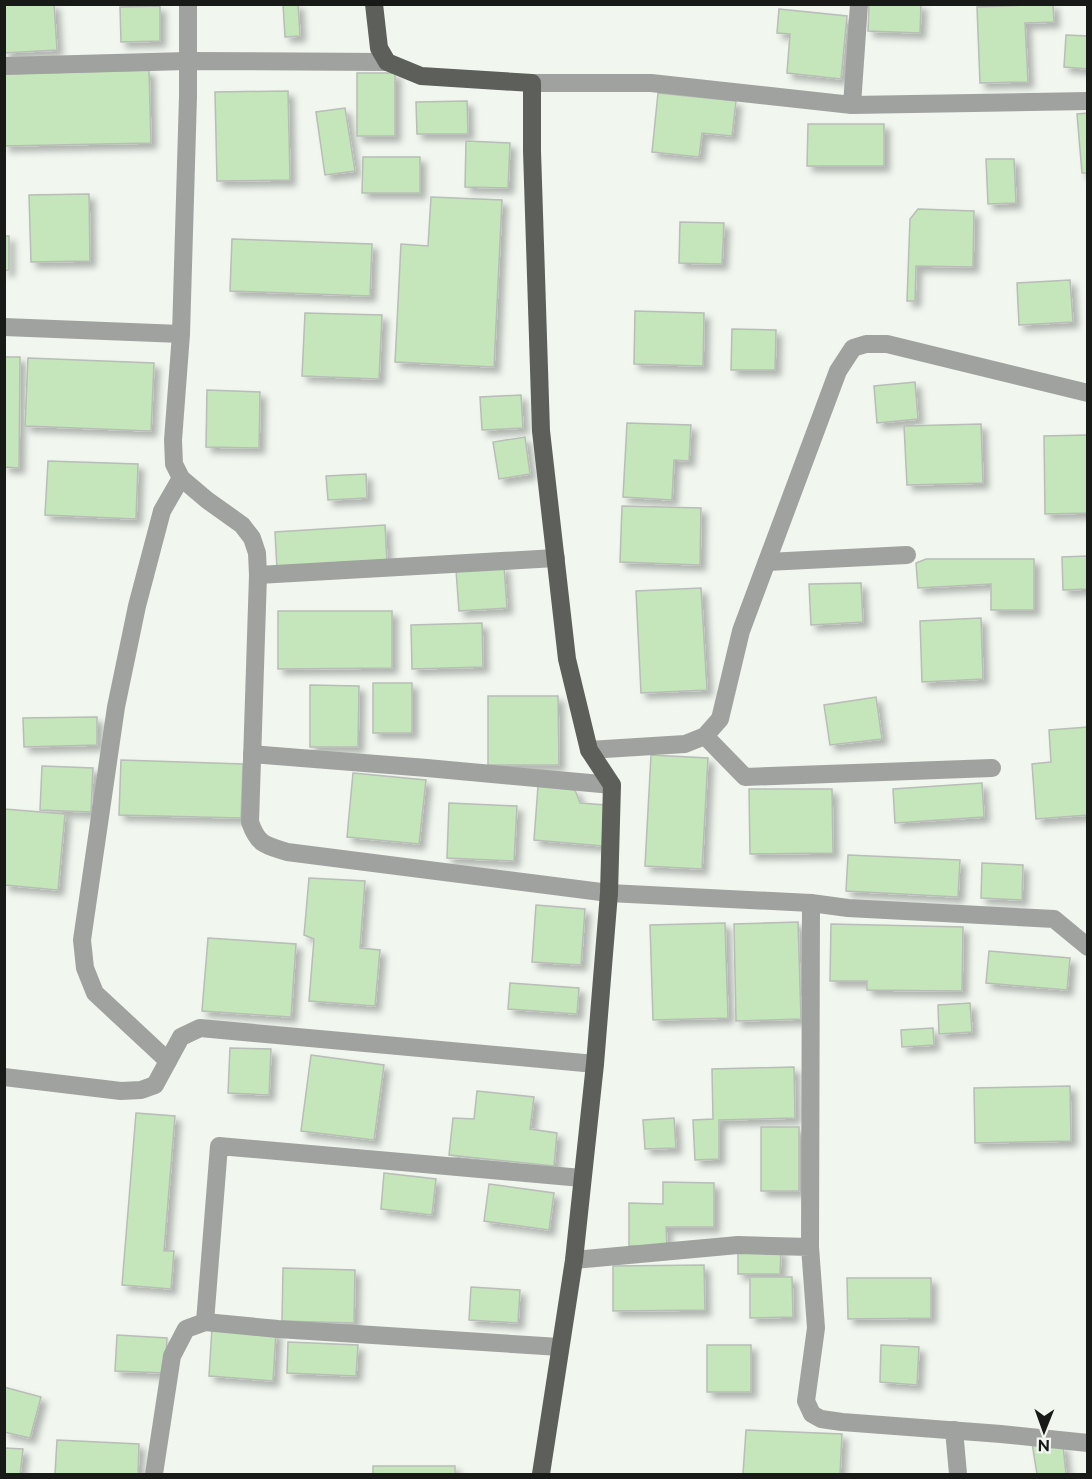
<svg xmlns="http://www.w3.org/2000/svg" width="1092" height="1479" viewBox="0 0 1092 1479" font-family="Raleway,sans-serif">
  <defs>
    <filter id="shadow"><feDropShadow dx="5.5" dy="5.5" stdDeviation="3" flood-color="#0004"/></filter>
  </defs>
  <rect width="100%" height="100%" fill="#f1f6ef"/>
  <g fill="#c5e6ba" stroke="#b8bdb7" stroke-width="1.5" filter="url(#shadow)">
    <polygon points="4,4 54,4 57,50 4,53"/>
    <polygon points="283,4 298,4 300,36 285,37"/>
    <polygon points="869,4 921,4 920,33 868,31"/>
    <polygon points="1053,4 1054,22 1025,23 1028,82 980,83 977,7"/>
    <polygon points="160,6 160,41 121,42 120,7"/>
    <polygon points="779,9 847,16 841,79 787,73 790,34 777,33"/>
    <polygon points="1066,35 1088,36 1088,69 1064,67"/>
    <polygon points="149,70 151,143 4,146 4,74"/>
    <rect x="357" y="73" width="38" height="63"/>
    <polygon points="288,91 290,180 217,181 215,92"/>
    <polygon points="658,93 736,101 732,136 702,133 699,157 652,152"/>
    <polygon points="467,101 468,134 417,134 416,102"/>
    <polygon points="345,108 355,171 325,175 316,112"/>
    <polygon points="1088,113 1088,173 1082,173 1077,114"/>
    <polygon points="808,124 884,124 884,166 807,166"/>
    <polygon points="466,141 510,143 508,188 465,187"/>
    <polygon points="363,157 420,157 420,193 362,193"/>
    <polygon points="986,159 1014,159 1016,203 988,204"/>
    <polygon points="89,194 90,261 31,262 29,195"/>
    <polygon points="431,197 502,200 494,367 395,362 401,244 428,246"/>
    <polygon points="918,209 974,211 973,267 916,266 915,301 907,301 910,219"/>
    <polygon points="680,222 724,223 722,264 679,263"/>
    <polygon points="4,236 9,236 9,270 4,271"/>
    <polygon points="232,239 372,244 370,296 230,291"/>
    <polygon points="1070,280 1073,322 1019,325 1017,283"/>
    <polygon points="635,311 704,313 703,366 634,364"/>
    <polygon points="305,313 382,315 379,379 302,376"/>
    <polygon points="732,329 776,330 775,370 731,370"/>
    <polygon points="4,357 20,357 19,468 4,467"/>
    <polygon points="28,358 154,363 151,431 25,426"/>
    <polygon points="915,382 918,419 877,423 874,386"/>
    <polygon points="207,390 260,392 259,448 206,447"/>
    <polygon points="521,395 523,428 482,430 480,397"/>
    <polygon points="627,423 691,425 689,461 674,460 672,500 623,497"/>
    <polygon points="981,424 983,483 907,485 904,426"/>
    <polygon points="1088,435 1088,513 1045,514 1044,436"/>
    <polygon points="525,437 530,474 499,479 493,442"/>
    <polygon points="48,461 138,464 136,519 45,515"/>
    <polygon points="366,474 367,498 328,500 326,476"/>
    <polygon points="622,506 701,508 700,565 620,562"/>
    <polygon points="385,525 387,562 277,569 275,532"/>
    <polygon points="1088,556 1088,589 1063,590 1062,557"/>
    <polygon points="926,559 1034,559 1034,610 991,610 991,584 918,588 916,563"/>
    <polygon points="504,566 507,608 459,611 456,570"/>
    <polygon points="861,583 863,622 811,625 809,584"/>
    <polygon points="701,588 707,690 641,693 636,591"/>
    <polygon points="278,611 392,611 392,668 278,669"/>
    <polygon points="981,618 983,679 922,682 920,621"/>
    <polygon points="482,623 483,667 412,669 411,625"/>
    <rect x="373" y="683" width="39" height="50"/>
    <polygon points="310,685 359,686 358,747 310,747"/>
    <polygon points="488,696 558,696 559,765 488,765"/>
    <polygon points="876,697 882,739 830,745 824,705"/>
    <polygon points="97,717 97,745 24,747 23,718"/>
    <polygon points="1088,727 1088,815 1036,819 1032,764 1051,762 1049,730"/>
    <polygon points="651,755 708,758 702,869 645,866"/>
    <polygon points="121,760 243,764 241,818 119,815"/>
    <polygon points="42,766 93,768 91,812 40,810"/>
    <polygon points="353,773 426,780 419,844 347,837"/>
    <polygon points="982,783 984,817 895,823 893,789"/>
    <polygon points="538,786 575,790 580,803 606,805 603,846 534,840"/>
    <polygon points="749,789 832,789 833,853 750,854"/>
    <polygon points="449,803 517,806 514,861 447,858"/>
    <polygon points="4,809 65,814 58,890 4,885"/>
    <polygon points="848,855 960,860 958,897 846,891"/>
    <polygon points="982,863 1023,865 1022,900 981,898"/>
    <polygon points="309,878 365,881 360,948 380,950 375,1006 309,1001 314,939 304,935"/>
    <polygon points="536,905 585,909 581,965 532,962"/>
    <polygon points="798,922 801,1019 736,1021 734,924"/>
    <polygon points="725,923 728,1018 653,1020 650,925"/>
    <polygon points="831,924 963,927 962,991 867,990 867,981 830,981"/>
    <polygon points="208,938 296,944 291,1017 202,1011"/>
    <polygon points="989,951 1070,958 1067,990 986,983"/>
    <polygon points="510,983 579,988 577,1014 508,1009"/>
    <polygon points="970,1003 972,1032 939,1034 938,1005"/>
    <polygon points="933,1028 934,1045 902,1047 901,1030"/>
    <polygon points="230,1048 271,1049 269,1095 228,1093"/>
    <polygon points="311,1055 384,1065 374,1140 301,1131"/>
    <polygon points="794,1067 795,1118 719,1120 719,1159 695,1160 693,1120 713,1119 712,1069"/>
    <polygon points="1070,1086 1071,1141 975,1143 974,1088"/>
    <polygon points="477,1091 534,1097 530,1129 557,1133 554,1166 449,1155 453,1118 474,1119"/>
    <polygon points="136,1113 175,1116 164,1251 174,1251 171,1289 122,1285"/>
    <polygon points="674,1118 676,1148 645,1149 643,1120"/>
    <rect x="761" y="1127" width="38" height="64"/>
    <polygon points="384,1173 436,1179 432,1215 381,1209"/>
    <polygon points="663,1182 714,1183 714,1227 666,1227 667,1246 629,1246 629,1203 663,1204"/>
    <polygon points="489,1184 554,1193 549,1230 484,1221"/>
    <polygon points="738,1249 781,1250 780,1274 738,1274"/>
    <polygon points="704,1265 705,1310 613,1311 613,1266"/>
    <polygon points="283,1268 355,1270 354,1323 282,1321"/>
    <polygon points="750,1277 792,1277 793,1317 750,1318"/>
    <polygon points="847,1278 931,1278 931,1318 848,1319"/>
    <polygon points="471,1287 520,1290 518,1323 469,1320"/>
    <polygon points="212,1328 276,1332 273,1381 209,1376"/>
    <polygon points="117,1335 167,1338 165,1373 115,1371"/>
    <polygon points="288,1342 358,1345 356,1376 287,1373"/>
    <rect x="707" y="1345" width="44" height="47"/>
    <polygon points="881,1345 919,1347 917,1385 880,1382"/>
    <polygon points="4,1387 41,1397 30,1438 4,1432"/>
    <polygon points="746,1430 842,1434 840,1474 743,1474"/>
    <polygon points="57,1440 139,1444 138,1474 55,1474"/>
    <polygon points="1032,1443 1063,1446 1066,1474 1037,1474"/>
    <polygon points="4,1448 23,1449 20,1474 4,1474"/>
    <rect x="373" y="1466" width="82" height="8"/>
  </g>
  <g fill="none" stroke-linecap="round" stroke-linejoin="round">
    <g stroke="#a0a29f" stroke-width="18">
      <path d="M 188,4 L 188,96 L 181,334 L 173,440 L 174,464 L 181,478 L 207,500 L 242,525 L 252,538 L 257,553 L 258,575 L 250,822 C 258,845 265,845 287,852 L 609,893 L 811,903 L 848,908 L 1054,919 L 1088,947"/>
      <polyline points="4,66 187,61 387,62"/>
      <polyline points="532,83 651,83 852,105 1088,101"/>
      <polyline points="852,105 859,4"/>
      <polyline points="4,327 181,334"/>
      <polyline points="767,562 907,555"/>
      <polyline points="258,575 556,558"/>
      <polyline points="705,736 745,777 992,768"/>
      <polyline points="589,750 685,744 705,736 720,719 741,631 838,371 853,348 866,344 887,344 1088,393"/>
      <polyline points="252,754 427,768 612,785"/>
      <polyline points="168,1061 95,993 85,968 82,940 116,707 137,606 162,511 181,478"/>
      <polyline points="4,1077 121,1091 141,1090 155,1085 181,1037 200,1028 595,1064"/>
      <polyline points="810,1247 811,903"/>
      <polyline points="574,1260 738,1245 810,1247 816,1328 806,1401 812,1414 821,1419 842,1422 1001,1434 1088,1443"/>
      <polyline points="205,1322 219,1146 582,1178"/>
      <polyline points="954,1430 958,1474"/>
      <polyline points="154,1474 172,1356 186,1329 205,1322 278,1329 560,1347"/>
    </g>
    <polyline stroke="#5c5f5a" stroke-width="18" points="374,4 379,48 387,62 421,76 532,83 532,151 541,431 567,659 589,750 612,785 609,893 595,1064 574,1260 541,1474"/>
  </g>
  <rect width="1092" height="1479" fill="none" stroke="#181a18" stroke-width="12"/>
  <g transform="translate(1044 1431) rotate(181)" stroke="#f1f6ef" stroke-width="4.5" paint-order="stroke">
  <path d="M0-4.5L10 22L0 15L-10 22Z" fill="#181a18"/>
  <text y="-9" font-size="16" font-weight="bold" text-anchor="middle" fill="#181a18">N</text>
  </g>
</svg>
